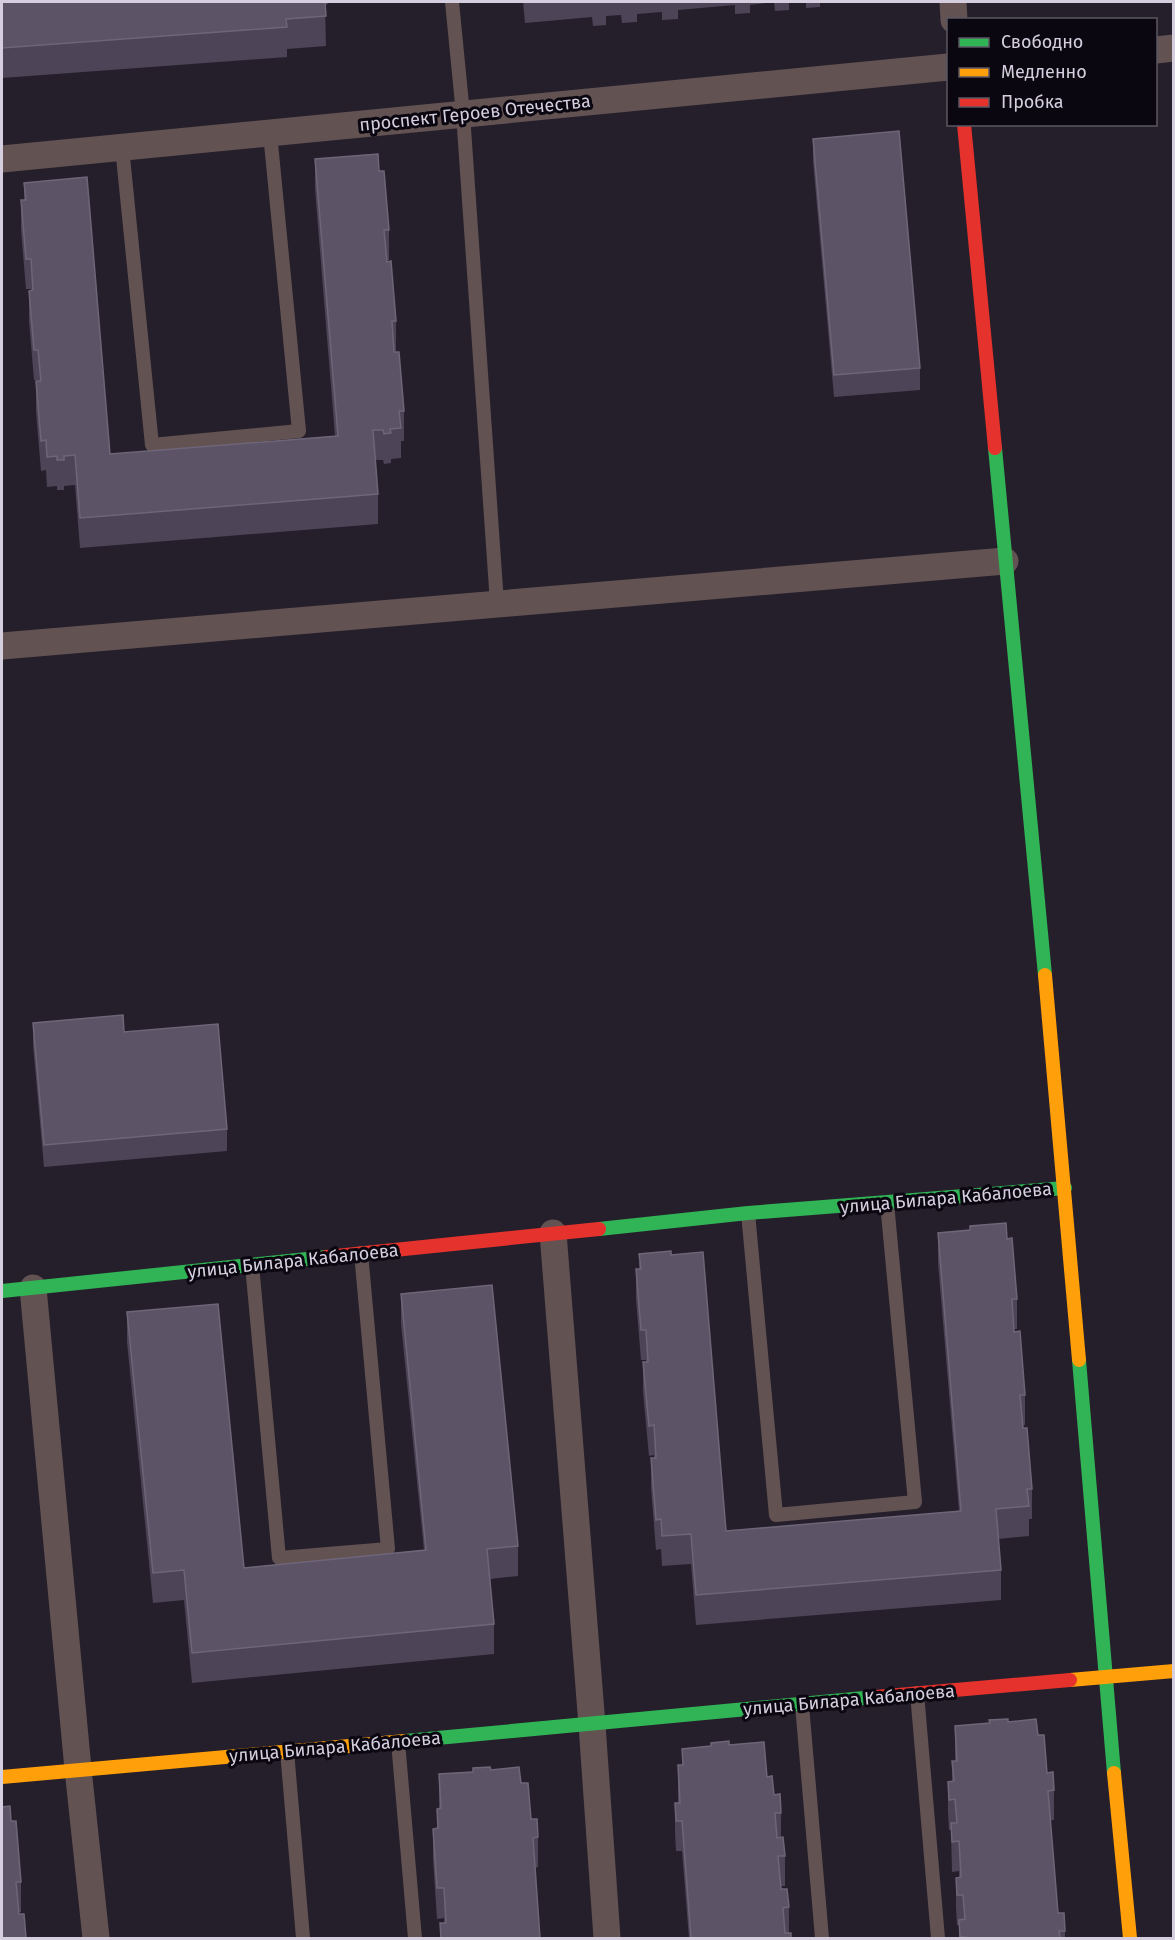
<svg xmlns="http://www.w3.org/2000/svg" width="1175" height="1940" viewBox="0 0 1175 1940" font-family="'Fira Sans',sans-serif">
  <rect width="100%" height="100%" fill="#251f2b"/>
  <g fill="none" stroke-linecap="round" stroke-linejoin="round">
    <g stroke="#625252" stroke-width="14">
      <polyline points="452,2 463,114 497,603"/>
      <polyline points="122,147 152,445 299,431 270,133"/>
      <polyline points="748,1213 776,1515 915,1502 887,1203"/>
      <polyline points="252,1265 279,1558 388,1549 361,1253"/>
      <polyline points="917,1693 938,1938"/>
      <polyline points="802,1705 822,1938"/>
      <polyline points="398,1742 415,1938"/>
      <polyline points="287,1751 303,1938"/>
    </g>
    <g stroke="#625252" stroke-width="27">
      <polyline points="953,2 954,20"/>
      <polyline points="1156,50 1174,48"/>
      <polyline points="2,159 948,67"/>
      <polyline points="2,646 1005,561"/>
      <polyline points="553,1233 592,1725 607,1938"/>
      <polyline points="33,1288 78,1769 96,1938"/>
    </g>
    <g stroke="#30b455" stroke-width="14">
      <polyline points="995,448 1045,975"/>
      <polyline points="599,1229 748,1213 1065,1188"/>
      <polyline points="2,1291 326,1257"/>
      <polyline points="1079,1360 1114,1773"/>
      <polyline points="405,1741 875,1697"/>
    </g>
    <g stroke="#ff9f0a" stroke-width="14">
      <polyline points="1045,975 1079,1360"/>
      <polyline points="1070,1680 1174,1671"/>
      <polyline points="1114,1773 1130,1938"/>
      <polyline points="2,1777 405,1741"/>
    </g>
    <g stroke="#e5322d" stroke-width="14">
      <polyline points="964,124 995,448"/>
      <polyline points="326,1257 599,1229"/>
      <polyline points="875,1697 1070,1680"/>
    </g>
  </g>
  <g fill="#4d4457">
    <polygon points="2,2 328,2 328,4 325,5 326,46 287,49 287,57 2,78"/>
    <polygon points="523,2 789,2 789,10 775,11 774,2 750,5 750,13 735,14 735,5 678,10 678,19 662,20 662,12 637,14 637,22 622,23 621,15 606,16 606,25 593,26 592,17 525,23"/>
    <polygon points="806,2 820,2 820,7 806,8"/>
    <polygon points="813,139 920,368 920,390 834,397 813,161"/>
    <polygon points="315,159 379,171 389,230 389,260 387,260 396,321 396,351 394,351 404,411 404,441 401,441 401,458 391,459 391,463 384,464 383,460 375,460 378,494 378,524 80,548 75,485 64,486 64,490 57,490 57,486 47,487 46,470 41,471 36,411 36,381 38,381 38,380 34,380 29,321 29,291 31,291 31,289 26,289 21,230 21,200 24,200 24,183 110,454 335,436 315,189"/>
    <polygon points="33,1023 124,1032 227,1129 227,1151 44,1167 33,1045"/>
    <polygon points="938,1233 1007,1239 1017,1299 1017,1329 1014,1329 1025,1395 1025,1425 1022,1425 1032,1489 1032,1519 1029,1519 1029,1536 998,1539 1001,1570 1001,1600 696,1625 691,1564 662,1566 661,1549 656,1550 651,1488 651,1458 654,1458 654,1455 649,1456 643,1392 643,1362 646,1362 646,1360 641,1360 636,1299 636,1269 639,1269 639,1254 726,1531 959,1511 938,1263"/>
    <polygon points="401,1294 518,1546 518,1576 490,1579 494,1624 494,1654 192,1683 184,1600 153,1603 127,1342 127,1312 244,1568 424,1550 401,1324"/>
    <polygon points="1008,1722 1038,1735 1047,1773 1054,1790 1054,1820 1050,1820 1058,1913 1065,1931 1065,1938 959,1938 959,1925 957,1925 956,1908 956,1878 959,1877 959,1871 952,1872 951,1830 949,1830 948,1812 948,1782 952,1781 952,1761 955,1761 955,1726"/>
    <polygon points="729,1745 767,1777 781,1813 781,1838 785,1856 785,1886 781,1886 781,1889 789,1907 789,1933 791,1938 689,1938 682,1851 676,1851 675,1833 675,1803 678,1803 678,1765 682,1765 682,1749"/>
    <polygon points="491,1770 521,1783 531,1819 538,1837 538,1867 535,1868 540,1938 440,1938 440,1923 444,1923 444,1918 437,1919 433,1859 433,1829 437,1828 437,1809 439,1808 439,1774"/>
    <polygon points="11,1821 21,1882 21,1912 19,1912 2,1938"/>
  </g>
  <g fill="#5c5366" stroke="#6e6678" stroke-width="1.5">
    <polygon points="2,2 325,2 326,16 286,19 287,27 2,48"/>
    <polygon points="899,131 920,368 834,375 813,139"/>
    <polygon points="378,154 379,171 384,171 389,230 384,230 387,262 391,261 396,321 392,321 394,352 399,352 404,411 399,411 401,428 390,429 391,433 384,434 383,430 373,430 378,494 80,518 75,455 64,456 64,460 57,460 57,456 47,457 46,440 41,441 36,381 41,381 38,350 34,350 29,291 33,290 31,259 26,259 21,200 26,200 24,183 87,177 110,454 338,436 315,159"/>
    <polygon points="123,1015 124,1032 218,1024 227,1129 44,1145 33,1023"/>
    <polygon points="1006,1223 1007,1239 1012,1238 1017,1299 1012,1299 1014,1332 1020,1331 1025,1395 1020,1395 1023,1428 1027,1428 1032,1489 1027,1489 1029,1506 996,1509 1001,1570 696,1595 691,1534 662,1536 661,1519 656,1520 651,1458 656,1458 654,1425 649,1426 643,1362 648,1362 646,1330 641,1330 636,1269 641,1269 639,1254 671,1251 671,1255 703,1252 726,1531 961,1511 938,1233 970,1230 970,1226"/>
    <polygon points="492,1285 518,1546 487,1549 494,1624 192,1653 184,1570 153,1573 127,1312 218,1304 244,1568 426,1550 401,1294"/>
    <polygon points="1008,1719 1008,1722 1036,1719 1038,1735 1044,1735 1047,1773 1053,1772 1054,1790 1048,1791 1058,1913 1064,1913 1065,1931 1059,1931 1060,1938 966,1938 966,1937 960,1937 959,1920 965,1919 963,1895 957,1895 956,1878 961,1877 959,1841 952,1842 951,1823 957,1823 955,1799 949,1800 948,1782 954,1781 952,1761 957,1761 955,1726 990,1723 989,1720"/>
    <polygon points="729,1741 729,1745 764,1742 767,1777 772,1776 774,1795 780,1794 781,1813 775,1813 777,1838 783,1837 785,1856 778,1856 781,1889 787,1889 789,1907 783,1908 785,1933 791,1933 791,1938 691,1938 682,1821 676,1821 675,1803 680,1803 678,1765 683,1765 682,1749 711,1746 711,1743"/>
    <polygon points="490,1767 491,1770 519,1767 521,1783 528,1783 531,1819 537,1819 538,1837 533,1838 540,1938 441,1938 440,1923 446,1923 444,1888 437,1888 433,1829 438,1828 437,1809 441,1808 439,1774 473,1772 473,1768"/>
    <polygon points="10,1806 11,1821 16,1821 21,1882 16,1882 19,1914 24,1914 26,1938 2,1938 2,1807"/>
  </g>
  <g text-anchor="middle" stroke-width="6" stroke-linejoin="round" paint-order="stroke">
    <g font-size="18" fill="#d4cede" stroke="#0b0711">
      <text transform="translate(475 113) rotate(-6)" y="6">проспект Героев Отечества</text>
      <text transform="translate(946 1198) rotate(-5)" y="6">улица Билара Кабалоева</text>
      <text transform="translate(293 1261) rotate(-6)" y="6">улица Билара Кабалоева</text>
      <text transform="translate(849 1700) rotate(-5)" y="6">улица Билара Кабалоева</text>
      <text transform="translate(335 1747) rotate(-5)" y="6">улица Билара Кабалоева</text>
    </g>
  </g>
  <rect width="1175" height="1940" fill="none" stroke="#d4cede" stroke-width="6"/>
  <rect x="947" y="18" width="210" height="108" fill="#0b0711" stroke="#5b5763" stroke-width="1.5"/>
  <rect x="959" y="38" width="30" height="9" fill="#30b455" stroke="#5b5763" stroke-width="1.5"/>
  <text x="1001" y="48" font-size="18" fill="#d4cede">Свободно</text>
  <rect x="959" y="68" width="30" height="9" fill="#ff9f0a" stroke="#5b5763" stroke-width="1.5"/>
  <text x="1001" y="78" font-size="18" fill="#d4cede">Медленно</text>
  <rect x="959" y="98" width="30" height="9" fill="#e5322d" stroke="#5b5763" stroke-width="1.5"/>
  <text x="1001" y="108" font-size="18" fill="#d4cede">Пробка</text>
</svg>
